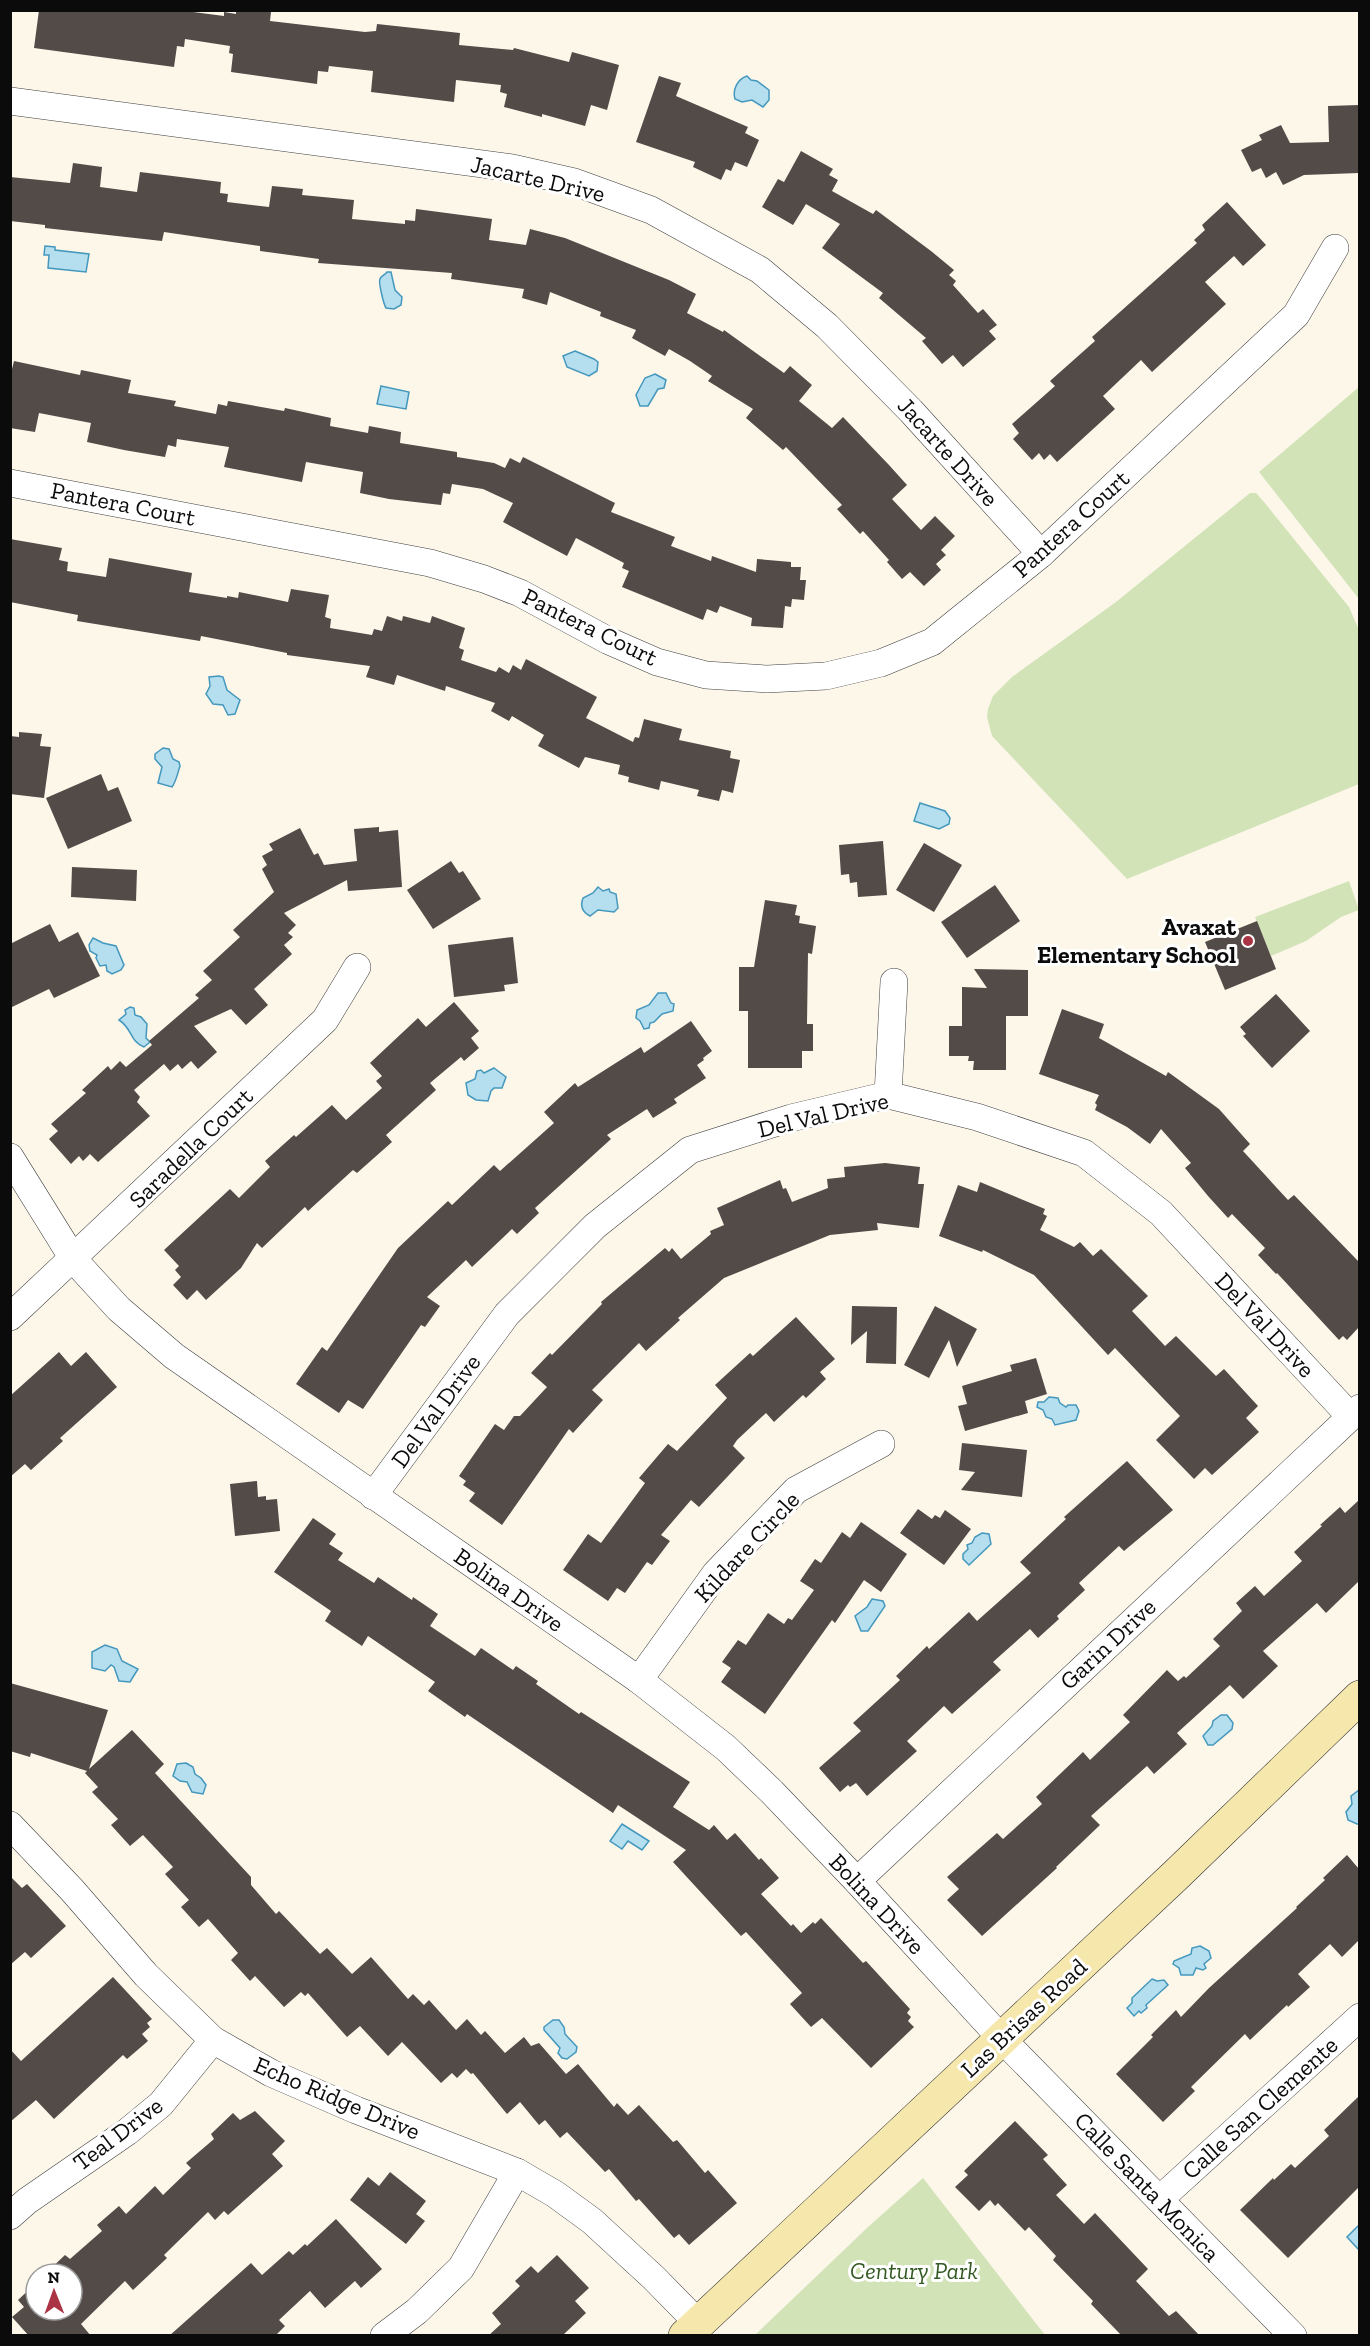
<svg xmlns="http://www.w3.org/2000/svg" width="1370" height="2346" viewBox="0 0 1370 2346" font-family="'Zilla Slab',serif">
  <rect width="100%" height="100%" fill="#fdf7ea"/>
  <g fill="#d2e3b8">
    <polygon points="1359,387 1359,599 1259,472"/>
    <polygon points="1250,493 1256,493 1264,502 1349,607 1359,630 1359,784 1127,879 992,736 987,717 988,709 993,696 1012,677 1116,602"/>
    <polygon points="1349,881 1359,910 1341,917 1306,941 1271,956 1255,917"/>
    <polygon points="923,2178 1045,2335 755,2335 868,2227"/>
  </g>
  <g fill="#b5deee" stroke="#4498bd" stroke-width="1.5">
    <path d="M 747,76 L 751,80 L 757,81 L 769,90 L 769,100 L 763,107 L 752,100 L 742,102 L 735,99 C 732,89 738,79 747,76 Z"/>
    <polygon points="45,246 55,247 55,250 89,254 86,272 48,268 49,255 44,255"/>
    <path d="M 387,272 L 391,272 L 395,290 L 402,297 L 401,305 L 394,309 L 386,308 C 384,305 378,282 380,279 C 381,276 385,275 387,272 Z"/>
    <polygon points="575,351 594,359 598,362 597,371 589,376 567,367 563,356"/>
    <polygon points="655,374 666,380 664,388 658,389 648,406 640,406 636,395 645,378"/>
    <polygon points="381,386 409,392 406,409 377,404"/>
    <polygon points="219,676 223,677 227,690 240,700 235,714 228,715 223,705 213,704 206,694 210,686 209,677"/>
    <path d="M 163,748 L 169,749 L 173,759 L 179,762 L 180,766 C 178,772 176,782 172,787 L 158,783 L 162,767 L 155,759 L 155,754 Z"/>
    <polygon points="920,803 945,811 950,818 949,824 939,829 914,821"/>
    <path d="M 598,887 L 603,891 L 609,889 L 610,892 L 616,894 L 618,908 L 614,912 L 598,910 L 590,916 C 582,912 580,906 583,898 L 593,893 Z"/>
    <polygon points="93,938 103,943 116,946 124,965 121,970 112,974 107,971 106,965 100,966 96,958 97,955 90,951 89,945"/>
    <polygon points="658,993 666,993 671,1003 674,1004 673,1011 662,1014 654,1022 650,1023 649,1028 644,1029 640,1021 636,1018 637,1010 649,1005"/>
    <path d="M 130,1007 L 134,1008 L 135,1015 L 141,1017 L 147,1024 L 146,1038 L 150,1042 L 144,1047 C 129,1041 133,1029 119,1020 L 126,1014 L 125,1010 Z"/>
    <polygon points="494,1068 506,1077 502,1088 494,1088 491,1091 488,1101 476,1100 468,1095 466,1083 475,1079 477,1071 481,1070 484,1073"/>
    <polygon points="1049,1397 1058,1398 1060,1403 1066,1407 1068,1405 1076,1405 1079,1411 1076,1420 1055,1425 1052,1419 1046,1417 1043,1410 1037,1407 1038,1402 1044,1402"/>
    <polygon points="982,1533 989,1534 991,1544 969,1565 963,1559 963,1554 968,1549 967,1545 972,1543 975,1537"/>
    <polygon points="872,1599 883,1601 885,1606 868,1631 861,1631 855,1616 867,1607"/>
    <polygon points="105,1645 117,1649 122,1661 138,1669 130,1682 119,1681 114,1667 111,1665 105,1671 92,1668 92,1652"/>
    <polygon points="1221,1715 1227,1715 1233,1723 1232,1729 1213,1745 1208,1745 1203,1736 1212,1726 1213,1721"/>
    <polygon points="186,1763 193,1767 195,1774 201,1778 206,1785 203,1794 192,1792 187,1782 180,1781 173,1776 177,1764"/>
    <polygon points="1359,1790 1359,1824 1357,1824 1348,1820 1346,1812 1352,1804 1351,1796"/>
    <polygon points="622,1824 649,1841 642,1850 628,1841 622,1849 610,1841"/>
    <polygon points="1200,1946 1209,1951 1211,1958 1204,1964 1206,1968 1203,1970 1196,1968 1193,1975 1181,1975 1179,1968 1173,1964 1174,1961 1191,1954 1192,1948"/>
    <polygon points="1152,1979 1157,1981 1164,1980 1168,1985 1146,2005 1147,2008 1141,2013 1139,2011 1134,2016 1127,2008 1132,2003 1132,1998"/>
    <polygon points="553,2020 559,2020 564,2027 565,2034 577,2047 576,2052 567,2059 562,2058 558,2053 560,2048 544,2030 544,2027"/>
    <polygon points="1359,2225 1359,2250 1347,2237"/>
  </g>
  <g fill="#524b48">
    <polygon points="39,10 178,10 224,16 224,12 236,14 236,10 258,10 271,12 270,21 365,32 376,31 377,24 460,33 459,45 513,50 514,48 569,62 572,52 619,65 607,110 591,105 585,126 542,114 542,117 504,107 507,94 500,92 501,85 456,80 454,102 371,92 373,71 329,66 328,72 318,71 317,84 231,72 233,54 229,53 230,46 185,39 184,47 177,46 174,67 34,48"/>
    <polygon points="659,76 681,83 676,96 748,127 745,133 759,140 747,167 735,162 731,171 726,169 721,180 693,167 695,162 636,142"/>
    <polygon points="1359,105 1359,173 1304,175 1283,185 1276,172 1266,178 1261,168 1252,172 1241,150 1262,140 1259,135 1281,125 1290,143 1329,142 1328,106"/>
    <polygon points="801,151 833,169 829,175 838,180 832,191 873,214 876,210 931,251 954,270 949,275 956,281 953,285 978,313 983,309 997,325 989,331 996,339 963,367 953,355 942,364 922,341 926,338 879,298 883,293 822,248 840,224 806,204 793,225 762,207 778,179 784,182"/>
    <polygon points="73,163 102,167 100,187 137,192 140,172 221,182 220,193 228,194 227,202 269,207 272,186 303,189 302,195 354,200 352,219 405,224 405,220 415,221 416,209 492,219 489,240 526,245 530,229 565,238 669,280 696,294 687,313 723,332 724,330 784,373 790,366 812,385 799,401 832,428 843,417 889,465 907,485 892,499 921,530 935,516 955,536 941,550 946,555 936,564 941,570 924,586 910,572 902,579 887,562 889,560 863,531 860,534 837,509 842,505 786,447 783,450 746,418 753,409 708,381 712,376 690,361 669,349 665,356 632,338 636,330 600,316 601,312 550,292 547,305 522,298 524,289 451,279 452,273 318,263 319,259 260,251 260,246 164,232 162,241 45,228 45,225 10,221 10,177 70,183"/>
    <polygon points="1227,202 1266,245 1243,266 1234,256 1205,282 1226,304 1152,372 1141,360 1103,396 1115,409 1057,462 1050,454 1044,460 1039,453 1032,460 1013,439 1019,433 1012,424 1055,386 1050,381 1095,341 1092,337 1197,243 1194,240 1205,230 1202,225"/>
    <polygon points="14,361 80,375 81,370 131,380 128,393 176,401 174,406 216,414 218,404 227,406 228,401 284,411 285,408 331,418 330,426 368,433 369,426 401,432 400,443 457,452 457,457 494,463 505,468 510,458 520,463 523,457 615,503 611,512 675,537 671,546 711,561 712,556 756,572 757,559 791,562 791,567 801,567 800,580 806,580 804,600 792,599 791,607 785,606 783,628 751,626 752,618 720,606 717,613 707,609 703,620 622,587 629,571 622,568 624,563 576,538 567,556 503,522 513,503 483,489 452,484 450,494 443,493 441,505 389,499 360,493 363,472 306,462 302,482 224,467 229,447 177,439 176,447 168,445 165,457 124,450 87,442 91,423 39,413 35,432 10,428 10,377"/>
    <polygon points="10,539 62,548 59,560 68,562 67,571 106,577 109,558 192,573 189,592 227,598 227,596 238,598 239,592 288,602 291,589 329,595 325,617 331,619 330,628 372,635 374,629 382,631 387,616 402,621 403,616 430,623 432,616 465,628 459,648 464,650 461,660 496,672 499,667 509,673 513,665 521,670 526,659 597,697 586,718 633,742 635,737 639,738 644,719 682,729 679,740 731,751 730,758 740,760 733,793 722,790 719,801 697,796 699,790 661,781 659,790 628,782 629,777 618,774 620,765 585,757 579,768 538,746 544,735 512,716 509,721 491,711 495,703 446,686 445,691 397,675 394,685 366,677 370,666 287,655 287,653 201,636 200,641 77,621 78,615 10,602"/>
    <polygon points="19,732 42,734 40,746 51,747 44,798 10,794 10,736 19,737"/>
    <polygon points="101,774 108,791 118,787 132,821 68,849 46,798"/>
    <polygon points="379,827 379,832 398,830 402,887 348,891 347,880 284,913 296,925 288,933 293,937 284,945 292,954 254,989 268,1005 246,1025 231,1009 194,1026 217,1052 198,1069 191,1061 182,1069 178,1064 170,1071 164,1064 134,1090 140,1097 137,1102 150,1116 98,1162 90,1154 83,1161 79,1156 71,1164 49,1139 58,1131 51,1124 86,1093 82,1090 108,1066 111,1070 120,1061 126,1067 152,1045 149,1041 199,998 195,995 212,980 203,971 240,937 233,930 274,892 262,869 267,865 262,856 273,850 269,844 300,828 314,855 318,853 324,865 357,861 354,829"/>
    <polygon points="883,841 887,895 858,897 857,882 850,883 849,874 841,875 839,845"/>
    <polygon points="924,843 962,865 934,912 896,890"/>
    <polygon points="451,861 459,873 463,871 481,899 433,929 407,890"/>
    <polygon points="72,867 137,870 136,901 71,897"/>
    <polygon points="995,885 1020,921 967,958 941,922"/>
    <polygon points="765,900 797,905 795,915 800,916 799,923 816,926 812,954 808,953 807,1024 813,1024 813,1051 802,1051 802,1068 748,1068 748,1011 739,1011 739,967 754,967"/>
    <polygon points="1257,921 1276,969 1225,990 1205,942"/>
    <polygon points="50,924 59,942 78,932 100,976 54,998 49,989 10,1008 10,944"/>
    <polygon points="513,937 518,983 504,985 505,991 454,997 448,945"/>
    <polygon points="974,969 1028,970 1028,1016 1006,1016 1006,1070 973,1070 974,1061 968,1061 969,1056 949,1056 949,1026 962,1026 962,987 987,988"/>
    <polygon points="1276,994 1310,1031 1272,1068 1243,1036 1246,1034 1240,1027"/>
    <polygon points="454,1002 479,1031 471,1038 479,1048 464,1061 461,1057 430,1083 436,1090 386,1135 392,1142 357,1173 353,1170 308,1211 305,1207 262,1248 257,1243 241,1268 206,1300 197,1290 187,1300 173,1285 181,1277 175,1270 179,1266 164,1250 230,1189 239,1198 270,1167 265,1161 294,1135 296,1137 332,1105 346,1120 382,1088 376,1081 382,1076 370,1063 418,1018 426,1027"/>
    <polygon points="1062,1009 1104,1024 1099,1038 1166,1076 1168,1072 1219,1109 1250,1144 1243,1151 1288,1200 1294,1195 1359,1262 1359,1327 1347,1340 1343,1336 1339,1340 1277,1273 1276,1274 1258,1255 1265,1248 1232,1214 1228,1218 1208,1196 1185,1168 1191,1163 1161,1129 1150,1144 1127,1127 1095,1110 1097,1105 1095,1103 1099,1095 1039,1074"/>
    <polygon points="691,1021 712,1051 703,1058 704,1060 697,1065 706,1078 674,1099 677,1103 653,1118 647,1109 607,1135 611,1139 535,1208 539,1213 517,1234 512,1229 472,1267 466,1260 427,1297 440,1306 425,1327 421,1325 363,1409 348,1400 339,1413 296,1384 322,1347 327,1351 398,1248 448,1201 452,1205 494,1165 500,1171 554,1123 544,1112 575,1083 578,1087 641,1047 644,1053"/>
    <polygon points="885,1163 920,1167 918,1184 924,1184 919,1228 877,1223 878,1230 830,1235 724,1278 678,1318 680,1320 646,1351 639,1343 592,1390 603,1400 573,1433 569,1429 502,1525 469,1501 475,1493 463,1485 466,1481 459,1476 495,1424 504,1430 514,1416 520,1416 547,1387 531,1373 550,1353 552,1355 602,1304 601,1302 665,1248 669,1252 672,1248 681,1259 711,1234 710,1231 724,1225 717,1208 780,1180 783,1189 786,1188 792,1202 828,1188 827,1179 845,1177 844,1167"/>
    <polygon points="980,1182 1045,1209 1043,1214 1047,1216 1040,1230 1074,1247 1080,1242 1093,1256 1101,1249 1148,1296 1132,1311 1165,1346 1176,1336 1216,1376 1224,1369 1258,1406 1246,1418 1259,1432 1212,1475 1205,1468 1194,1479 1156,1440 1180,1416 1115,1348 1108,1355 1034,1275 983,1250 982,1252 939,1236 958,1185 977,1192"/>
    <polygon points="852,1306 897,1307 896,1364 866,1363 867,1331 851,1345"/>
    <polygon points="935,1306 977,1329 957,1367 949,1340 929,1378 904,1365"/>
    <polygon points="796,1317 835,1359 820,1372 826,1379 806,1398 803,1395 774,1422 766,1413 737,1440 733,1446 745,1458 699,1507 691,1500 661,1535 670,1541 652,1565 647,1562 625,1593 617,1588 608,1601 563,1570 588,1534 601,1543 645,1483 639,1478 668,1444 677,1451 727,1398 715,1385 750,1353 753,1356"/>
    <polygon points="59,1352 71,1366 86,1352 117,1387 60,1438 63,1441 31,1470 25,1464 10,1477 10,1396"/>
    <polygon points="1036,1358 1047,1394 1025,1401 1028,1413 965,1431 958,1406 967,1404 962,1386 1012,1371 1010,1365"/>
    <polygon points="962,1443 1027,1450 1022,1497 961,1490 975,1472 959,1470"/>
    <polygon points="1127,1461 1173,1510 1124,1551 1119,1546 1079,1583 1085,1590 1057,1616 1059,1619 1038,1638 1030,1629 993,1662 1001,1670 952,1714 944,1706 907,1741 917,1751 867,1796 856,1783 850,1787 848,1785 840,1792 819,1768 861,1731 853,1723 900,1680 896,1676 927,1646 929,1649 969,1612 977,1621 1031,1573 1020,1562 1066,1519 1064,1517"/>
    <polygon points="257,1481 258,1497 266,1496 266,1500 277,1499 280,1531 235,1536 230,1484"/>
    <polygon points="1359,1500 1359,1581 1326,1613 1317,1603 1263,1651 1278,1666 1243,1699 1230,1685 1177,1733 1187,1744 1154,1774 1147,1766 1091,1816 1100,1825 1056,1867 1057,1868 982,1936 947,1900 959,1889 947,1877 997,1833 1003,1839 1042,1804 1036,1797 1083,1752 1090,1760 1130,1722 1123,1715 1167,1670 1178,1681 1184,1676 1186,1678 1220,1646 1213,1639 1242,1611 1236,1603 1255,1586 1264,1596 1302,1561 1294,1552 1322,1526 1320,1525 1340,1507 1345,1513"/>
    <polygon points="918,1509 932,1519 935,1515 940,1518 945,1510 971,1529 944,1565 900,1533"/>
    <polygon points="313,1518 336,1534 329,1544 343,1553 338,1560 374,1583 378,1577 412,1600 413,1597 438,1614 430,1626 475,1656 481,1648 513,1670 516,1666 538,1681 536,1684 579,1714 581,1712 690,1782 673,1807 709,1830 714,1825 727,1840 735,1833 759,1860 761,1858 779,1878 761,1894 791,1926 793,1924 801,1933 813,1922 815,1924 821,1918 863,1963 866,1961 910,2009 907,2013 911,2017 908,2021 914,2027 871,2068 822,2018 811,2027 790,2004 802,1993 746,1932 741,1936 673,1862 686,1850 618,1805 613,1813 467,1714 465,1717 428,1691 435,1682 368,1636 362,1646 325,1621 331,1611 274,1572"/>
    <polygon points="861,1522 907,1554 881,1592 864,1580 835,1623 832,1620 765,1714 721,1682 731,1668 722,1662 738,1640 746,1645 768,1613 784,1624 788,1618 792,1620 814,1590 800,1581 815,1559 821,1563 842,1532 850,1538"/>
    <polygon points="10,1683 108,1710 89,1769 132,1730 164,1764 155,1773 251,1877 251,1885 276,1914 279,1911 320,1954 327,1948 352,1974 371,1957 408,1999 413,1994 424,2005 429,2000 456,2030 467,2019 481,2035 485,2031 505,2053 524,2037 531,2046 539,2043 566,2074 578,2064 614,2107 617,2103 628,2115 639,2105 673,2142 677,2140 705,2173 708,2170 737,2203 689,2245 679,2234 674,2238 639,2199 636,2201 609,2169 605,2172 567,2132 560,2138 545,2120 539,2125 520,2102 507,2114 473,2073 471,2074 466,2069 457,2078 452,2073 441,2083 402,2042 388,2056 360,2026 347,2037 308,1993 305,1996 301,1992 284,2007 255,1976 250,1981 231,1960 238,1953 208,1919 199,1927 181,1907 189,1900 165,1874 173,1867 143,1835 130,1846 111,1825 118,1819 92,1792 98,1787 85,1773 87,1771 31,1753 30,1757 10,1751"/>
    <polygon points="1347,1855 1359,1869 1359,1940 1342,1957 1330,1944 1298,1974 1310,1987 1288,2007 1287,2005 1250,2040 1245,2034 1191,2087 1195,2091 1163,2122 1116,2074 1153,2037 1151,2035 1176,2010 1181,2017 1209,1988 1297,1908 1296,1907 1325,1880 1323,1878"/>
    <polygon points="10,1876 22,1888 27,1884 66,1926 31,1958 25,1952 10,1965"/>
    <polygon points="113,1977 152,2019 147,2023 150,2027 142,2034 148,2041 127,2059 123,2055 54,2119 36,2100 10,2122 10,2049 21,2061"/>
    <polygon points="1359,2096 1359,2187 1288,2258 1240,2210 1273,2178 1274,2180 1291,2164 1295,2168 1329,2136 1324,2130"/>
    <polygon points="255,2111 285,2141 272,2154 283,2166 228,2215 224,2211 215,2220 208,2212 164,2255 167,2258 133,2290 125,2281 81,2324 91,2336 29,2336 12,2317 24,2307 18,2300 36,2283 36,2310 72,2310 72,2274 45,2274 65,2255 70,2259 102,2231 97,2225 119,2206 126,2214 155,2186 163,2195 191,2168 186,2163 214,2139 211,2134 233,2113 240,2120"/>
    <polygon points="1015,2121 1048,2155 1043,2159 1067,2185 1056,2195 1084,2224 1095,2213 1148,2269 1136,2281 1169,2316 1176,2311 1200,2336 1122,2336 1091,2304 1093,2301 1053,2260 1056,2256 1029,2227 1025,2231 998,2203 995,2206 990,2200 979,2211 955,2187 968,2175 964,2171"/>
    <polygon points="390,2172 426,2201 416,2214 425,2221 406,2244 350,2200 368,2177 379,2186"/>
    <polygon points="336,2219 382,2269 361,2288 355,2281 325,2308 310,2291 279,2320 285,2326 275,2336 169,2336 251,2263 262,2275 289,2251 293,2255 305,2244 307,2246"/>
    <polygon points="557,2255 589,2288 575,2301 586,2313 562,2336 488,2336 501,2324 492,2313 520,2286 515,2281 531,2266 538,2273"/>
  </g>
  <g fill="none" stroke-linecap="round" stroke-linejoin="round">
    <defs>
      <g id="street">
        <polyline points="10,101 512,168 574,182 651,210 760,270 827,326 911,411 1041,554"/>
        <polyline points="10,483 430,563 484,579 520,593 609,641 657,662 706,675 767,679 826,676 881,663 932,642 1041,554 1296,315 1335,248"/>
        <polyline points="888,1095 894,982"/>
        <polyline points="10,1157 74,1260 119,1309 174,1356 639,1680 726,1748 772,1792 857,1881 1001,2038 1293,2336"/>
        <polyline points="10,1317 325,1020 357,967"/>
        <polyline points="373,1496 507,1314 595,1226 690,1150 791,1118 888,1095 977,1117 1084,1153 1161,1213 1350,1416"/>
        <polyline points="639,1680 716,1573 796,1490 881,1444"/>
        <polyline points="10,1825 72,1890 146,1975 213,2040 271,2073 356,2110 517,2172 555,2194 592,2221 654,2278 698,2323"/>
        <polyline points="857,1881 1360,1408"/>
        <polyline points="1160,2199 1360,2017"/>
        <polyline points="10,2216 27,2201 127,2132 161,2104 213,2040"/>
        <polyline points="384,2336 417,2311 461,2268 517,2172"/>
      </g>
      <polyline id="secondary" points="685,2336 1176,1875 1360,1697"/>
    </defs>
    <use href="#street" stroke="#3e3e3e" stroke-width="28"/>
    <use href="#secondary" stroke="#2d2d2d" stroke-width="34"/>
    <use href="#street" stroke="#fff" stroke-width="27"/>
    <use href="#secondary" stroke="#f6e7ac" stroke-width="33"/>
  </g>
  <circle fill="#a34" stroke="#fff" stroke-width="2" cx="1248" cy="941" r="6"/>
  <g text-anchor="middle" stroke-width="6" stroke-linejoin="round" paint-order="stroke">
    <g font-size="24" fill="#0b0b0b" stroke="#fff">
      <text transform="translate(538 179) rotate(13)" y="8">Jacarte Drive</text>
      <text transform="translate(948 452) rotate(48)" y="8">Jacarte Drive</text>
      <text transform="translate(123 504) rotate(11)" y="8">Pantera Court</text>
      <text transform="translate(1071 524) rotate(-42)" y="8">Pantera Court</text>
      <text transform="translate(590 627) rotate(26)" y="8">Pantera Court</text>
      <text transform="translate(823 1115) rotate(-13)" y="8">Del Val Drive</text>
      <text transform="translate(191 1148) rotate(-44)" y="8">Saradella Court</text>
      <text transform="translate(1265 1325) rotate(47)" y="8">Del Val Drive</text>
      <text transform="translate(436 1411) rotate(-54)" y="8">Del Val Drive</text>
      <text transform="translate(747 1547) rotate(-47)" y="8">Kildare Circle</text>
      <text transform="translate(509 1590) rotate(35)" y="8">Bolina Drive</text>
      <text transform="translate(1108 1644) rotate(-43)" y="8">Garin Drive</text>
      <text transform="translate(877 1904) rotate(47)" y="8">Bolina Drive</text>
      <text transform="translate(1024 2018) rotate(-43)" y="8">Las Brisas Road</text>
      <text transform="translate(337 2098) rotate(23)" y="8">Echo Ridge Drive</text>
      <text transform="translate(1260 2108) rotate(-42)" y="8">Calle San Clemente</text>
      <text transform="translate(118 2134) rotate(-37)" y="8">Teal Drive</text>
      <text transform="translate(1147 2187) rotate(46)" y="8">Calle Santa Monica</text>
    </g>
    <g font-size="24" font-weight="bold" fill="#0b0b0b" stroke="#fff" text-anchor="end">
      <text x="1236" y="935">Avaxat<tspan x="1236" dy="28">Elementary School</tspan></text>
    </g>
    <g font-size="24" font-style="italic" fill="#345a23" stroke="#fff">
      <text x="914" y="2279">Century Park</text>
    </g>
  </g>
  <rect width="1370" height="2346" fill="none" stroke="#0b0b0b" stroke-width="24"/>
  <g transform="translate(54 2292) rotate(359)"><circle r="28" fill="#ffffff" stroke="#9d9d9d" stroke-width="1.5"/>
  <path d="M0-4.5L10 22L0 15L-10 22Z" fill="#aa3344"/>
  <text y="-9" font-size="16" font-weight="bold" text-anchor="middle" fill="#0b0b0b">N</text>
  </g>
</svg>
